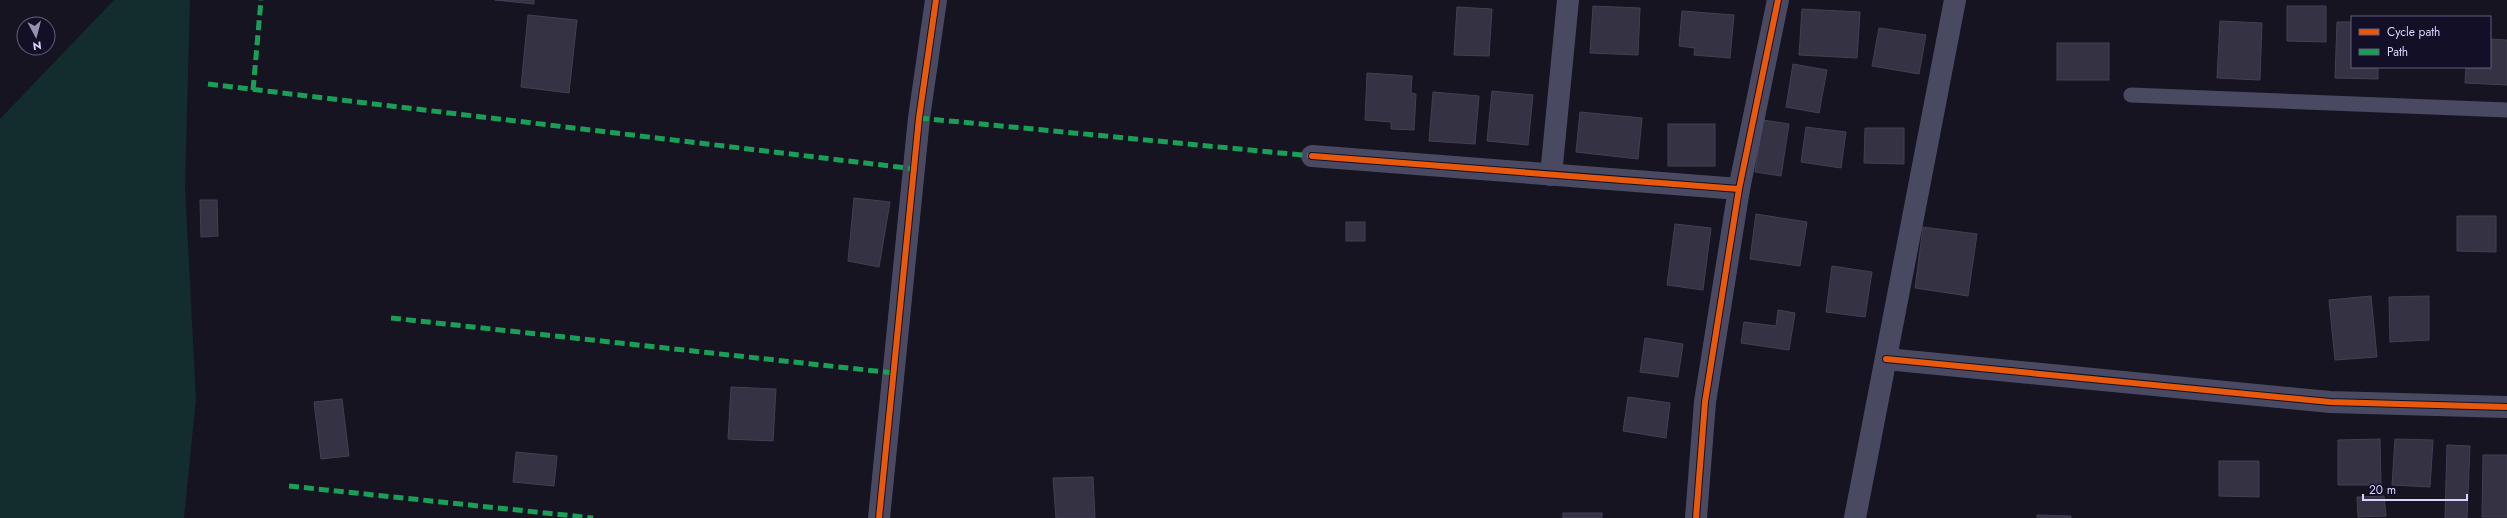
<svg xmlns="http://www.w3.org/2000/svg" width="2507" height="518" viewBox="0 0 2507 518" font-family="Jost,sans-serif">
  <rect width="100%" height="100%" fill="#161421"/>
  <polygon fill="#132c2d" points="114,0 190,0 185,187 196,399 184,518 0,518 0,119"/>
  <g fill="#343243" stroke="#433f54">
    <polygon points="495,0 534,0 534,4"/>
    <polygon points="1593,6 1640,8 1638,55 1590,53"/>
    <polygon points="2287,6 2326,6 2326,42 2287,41"/>
    <polygon points="1457,7 1492,9 1489,56 1454,55"/>
    <polygon points="1802,9 1860,12 1857,58 1799,55"/>
    <polygon points="1682,11 1734,15 1730,58 1694,55 1695,48 1679,46"/>
    <polygon points="528,15 577,20 569,93 521,87"/>
    <polygon points="2220,21 2262,23 2260,80 2217,78"/>
    <polygon points="2337,22 2352,22 2352,67 2378,67 2378,79 2335,78"/>
    <polygon points="1879,28 1926,35 1919,74 1872,66"/>
    <polygon points="2490,39 2507,40 2507,85 2465,83 2466,67 2490,67"/>
    <rect x="2057" y="43" width="52" height="37"/>
    <polygon points="1793,64 1827,70 1819,113 1786,107"/>
    <polygon points="1367,73 1412,76 1411,93 1416,94 1414,130 1391,129 1391,122 1365,120"/>
    <polygon points="1492,91 1533,95 1528,145 1487,141"/>
    <polygon points="1433,92 1479,96 1475,144 1429,141"/>
    <polygon points="1580,112 1642,118 1638,159 1576,152"/>
    <polygon points="1763,120 1789,124 1781,176 1755,172"/>
    <rect x="1668" y="124" width="47" height="42"/>
    <polygon points="1806,127 1846,132 1841,168 1801,162"/>
    <polygon points="1865,128 1904,128 1904,164 1864,163"/>
    <polygon points="854,198 890,202 879,267 848,261"/>
    <polygon points="200,200 217,200 218,236 201,237"/>
    <polygon points="1756,214 1807,222 1800,266 1750,259"/>
    <polygon points="2457,216 2496,216 2496,252 2457,251"/>
    <rect x="1346" y="222" width="19" height="19"/>
    <polygon points="1675,224 1711,228 1703,290 1667,285"/>
    <polygon points="1923,227 1977,234 1968,296 1915,288"/>
    <polygon points="1832,266 1872,272 1865,317 1826,312"/>
    <polygon points="2371,296 2377,357 2335,360 2329,300"/>
    <polygon points="2429,296 2429,340 2390,342 2389,297"/>
    <polygon points="1778,310 1795,313 1789,350 1741,343 1744,322 1776,326"/>
    <polygon points="1645,338 1683,344 1678,377 1640,372"/>
    <polygon points="731,387 776,389 773,441 728,439"/>
    <polygon points="1628,397 1670,403 1666,438 1623,431"/>
    <polygon points="342,399 349,456 321,459 314,402"/>
    <polygon points="2380,439 2381,485 2338,485 2338,440"/>
    <polygon points="2395,439 2433,440 2430,487 2392,485"/>
    <polygon points="2447,445 2470,446 2467,518 2445,518"/>
    <polygon points="516,452 557,456 554,486 513,482"/>
    <polygon points="2483,455 2507,455 2507,517 2482,517"/>
    <polygon points="2219,461 2259,461 2259,497 2219,496"/>
    <polygon points="1093,477 1095,518 1056,518 1053,478"/>
    <polygon points="2384,496 2386,516 2358,517 2357,497"/>
    <rect x="1563" y="513" width="39" height="5"/>
    <polygon points="2037,515 2071,516 2071,518 2037,518"/>
  </g>
  <g fill="none" stroke-linecap="round" stroke-linejoin="round">
    <polyline stroke="#4a4962" stroke-width="15" points="2131,95 2507,110"/>
    <g stroke="#4a4962" stroke-width="22">
      <polyline points="1312,156 1739,189"/>
      <polyline points="1551,175 1568,0"/>
      <polyline points="1886,359 2330,402 2507,407"/>
      <polyline points="879,518 919,118 936,0"/>
      <polyline points="1696,518 1705,402 1739,189 1778,0"/>
      <polyline points="1855,518 1955,0"/>
    </g>
    <g stroke="#1a9f57" stroke-width="5" stroke-dasharray="10 5" stroke-linecap="butt">
      <polyline points="208,84 915,169"/>
      <polyline points="253,90 261,0"/>
      <polyline points="919,118 1312,156"/>
      <polyline points="391,318 894,373"/>
      <polyline points="289,486 593,518"/>
    </g>
    <defs>
      <g id="cycleway">
        <polyline points="1312,156 1739,189"/>
        <polyline points="1886,359 2330,402 2507,407"/>
        <polyline points="879,518 919,118 936,0"/>
        <polyline points="1696,518 1705,402 1739,189 1778,0"/>
      </g>
    </defs>
    <use href="#cycleway" stroke="#130f26" stroke-width="8"/>
    <use href="#cycleway" stroke="#e8590c" stroke-width="6"/>
  </g>
  <rect x="2351" y="16" width="140" height="52" fill="#130f26" stroke="#625e7d"/>
  <rect x="2359" y="29" width="20" height="6" fill="#e8590c" stroke="#625e7d"/>
  <text x="2387" y="36" font-size="12" fill="#d9d4ff">Cycle path</text>
  <rect x="2359" y="49" width="20" height="6" fill="#1a9f57" stroke="#625e7d"/>
  <text x="2387" y="56" font-size="12" fill="#d9d4ff">Path</text>
  <g transform="translate(36 36) rotate(173)"><circle r="19" fill="#130f26" stroke="#625e7d"/>
  <path d="M0-3L7 15L0 10L-7 15Z" fill="#9591b1"/>
  <text y="-6" font-size="11" font-weight="bold" text-anchor="middle" fill="#d9d4ff">N</text>
  </g>
  <path d="M2363 494v6h104v-6" fill="none" stroke="#d9d4ff" stroke-width="2"/>
  <text x="2369" y="494" font-size="12" fill="#d9d4ff" stroke="#130f26" stroke-width="3" paint-order="stroke">20 m</text>
</svg>
